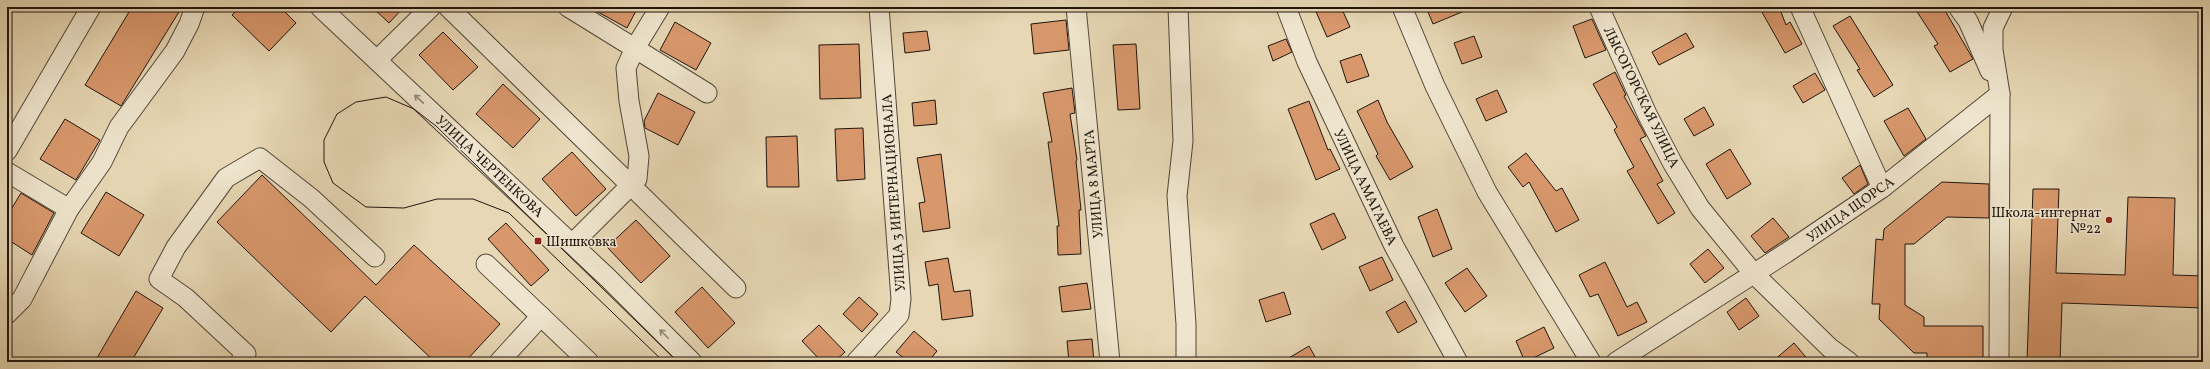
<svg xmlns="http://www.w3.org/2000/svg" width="2210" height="369" viewBox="0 0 2210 369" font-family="Vollkorn,serif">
  <rect width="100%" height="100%" fill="#e7d7b4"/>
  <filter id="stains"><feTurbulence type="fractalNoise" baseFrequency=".005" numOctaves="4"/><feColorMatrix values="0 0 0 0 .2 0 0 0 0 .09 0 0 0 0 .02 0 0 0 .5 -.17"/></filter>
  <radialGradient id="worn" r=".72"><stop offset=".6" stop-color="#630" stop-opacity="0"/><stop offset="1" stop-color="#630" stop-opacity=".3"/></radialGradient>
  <g fill="#d8986c" stroke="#20150e">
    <polygon points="132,7 182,7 121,106 85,85"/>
    <polygon points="240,7 280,7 296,23 269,51 232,15"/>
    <polygon points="372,7 404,7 389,23"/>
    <polygon points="589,7 638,7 627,28"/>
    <polygon points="1314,7 1341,7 1350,27 1327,37"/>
    <polygon points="1426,7 1474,7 1433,24"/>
    <polygon points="1759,7 1779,7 1786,25 1790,22 1802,44 1785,53"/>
    <polygon points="1914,7 1943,7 1973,59 1950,72 1934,46 1938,44"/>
    <polygon points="1850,16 1893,85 1874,97 1857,70 1860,69 1833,26"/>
    <polygon points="1592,19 1606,50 1585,58 1573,26"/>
    <polygon points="1066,20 1069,50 1034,54 1031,24"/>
    <polygon points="675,22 711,43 696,70 660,50"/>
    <polygon points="927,31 930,50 905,53 903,33"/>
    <polygon points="443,32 478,67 453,90 419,55"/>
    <polygon points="1686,33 1694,47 1659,65 1652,52"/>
    <polygon points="1474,36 1482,57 1462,64 1454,43"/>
    <polygon points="1286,39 1292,52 1273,61 1268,46"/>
    <polygon points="859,44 861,98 820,99 819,45"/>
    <polygon points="1136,44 1140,109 1118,110 1113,45"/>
    <polygon points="1361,54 1369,76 1347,83 1340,61"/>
    <polygon points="1615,72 1626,95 1624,96 1646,136 1640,139 1663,181 1657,184 1675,213 1658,224 1627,171 1634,167 1614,130 1617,127 1593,84"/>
    <polygon points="1815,73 1825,90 1803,103 1793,86"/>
    <polygon points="503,84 540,119 513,148 476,114"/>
    <polygon points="1072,88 1075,113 1070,114 1077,160 1076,161 1081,210 1079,210 1081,254 1058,255 1057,226 1059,226 1048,142 1052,142 1043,93"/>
    <polygon points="1497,90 1507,112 1486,121 1476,99"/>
    <polygon points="658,93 695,112 678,145 645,128 644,121"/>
    <polygon points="935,100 937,124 914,126 912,103"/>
    <polygon points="1378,100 1387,122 1413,167 1390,180 1376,156 1378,154 1357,111"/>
    <polygon points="1309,101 1328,150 1330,149 1340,169 1316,180 1288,109"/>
    <polygon points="1704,107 1714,125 1694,136 1684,119"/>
    <polygon points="1908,108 1926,139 1904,156 1884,121"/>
    <polygon points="65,119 100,140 76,180 40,159"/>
    <polygon points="863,128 865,179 837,181 835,129"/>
    <polygon points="797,136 799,187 767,187 766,137"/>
    <polygon points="1730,149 1751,184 1727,199 1706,164"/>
    <polygon points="572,152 606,189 576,216 542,179"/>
    <polygon points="1526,153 1556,191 1562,188 1579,220 1556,232 1529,182 1523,187 1508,167"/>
    <polygon points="941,154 950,228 923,232 919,203 925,202 917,158"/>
    <polygon points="1860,165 1868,184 1854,194 1842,178"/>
    <polygon points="262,175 376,285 414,245 500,324 465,362 435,362 365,296 331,332 217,222"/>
    <polygon points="1942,182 1989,184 1989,218 1947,217 1914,244 1905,244 1905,305 1924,317 1924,326 1983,326 1983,358 1927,358 1927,353 1914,353 1879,319 1880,304 1872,304 1876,239 1883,240 1884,229"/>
    <polygon points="2033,189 2059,189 2056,273 2125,275 2128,197 2175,198 2173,275 2203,276 2203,308 2062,303 2060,362 2027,362"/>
    <polygon points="106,192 144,215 119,256 81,233"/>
    <polygon points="21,193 54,213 32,255 7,239 7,216"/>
    <polygon points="1437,209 1452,249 1433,257 1418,217"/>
    <polygon points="1334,213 1346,238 1322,250 1310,224"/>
    <polygon points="1773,218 1789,237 1765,253 1751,236"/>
    <polygon points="636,220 670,256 641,283 607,247"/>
    <polygon points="506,223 549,270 531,286 488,239"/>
    <polygon points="1708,249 1724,268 1705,283 1690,264"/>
    <polygon points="1382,257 1393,280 1370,291 1359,267"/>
    <polygon points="948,258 954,292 970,290 973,316 942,320 938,284 929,286 925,262"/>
    <polygon points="1605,262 1627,307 1637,302 1647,322 1618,336 1598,294 1590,297 1579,275"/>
    <polygon points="1467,268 1487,296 1465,312 1445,283"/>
    <polygon points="1087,283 1091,309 1062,312 1059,287"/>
    <polygon points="702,287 735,323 708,348 675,312"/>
    <polygon points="136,291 163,308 131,362 104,362 97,358"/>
    <polygon points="1284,292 1291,314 1266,322 1259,300"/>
    <polygon points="859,297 878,314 862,332 843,314"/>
    <polygon points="1746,298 1759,316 1739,330 1727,312"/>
    <polygon points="1405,301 1417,322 1398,333 1386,312"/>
    <polygon points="819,325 845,352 834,362 822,362 802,341"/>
    <polygon points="1544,327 1554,348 1525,362 1516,341"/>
    <polygon points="914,331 937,351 928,362 909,362 896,352"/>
    <polygon points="1092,339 1094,362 1069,362 1067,341"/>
    <polygon points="1794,343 1810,362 1772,362"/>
    <polygon points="1309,346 1318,362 1282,362"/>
  </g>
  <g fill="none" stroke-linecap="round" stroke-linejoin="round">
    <defs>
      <g id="minor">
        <polyline points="320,7 608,278 692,362"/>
        <polyline points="448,7 736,288"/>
        <polyline points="568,7 707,93"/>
        <polyline points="1076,7 1110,362"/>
        <polyline points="1178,7 1183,141 1177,196 1186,324 1186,362"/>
        <polyline points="1286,7 1307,62 1394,246 1458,362"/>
        <polyline points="1402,7 1435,86 1487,192 1591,362"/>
        <polyline points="1599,7 1647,114 1673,164 1700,208 1754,274 1830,348 1849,362"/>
        <polyline points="1800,7 1882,188"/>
        <polyline points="1958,7 1968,21 1990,71"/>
        <polyline points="377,60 431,7"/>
        <polyline points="7,151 91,7"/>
        <polyline points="7,172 69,209"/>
        <polyline points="572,244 637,179 639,156 629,101 626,68 635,48 660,7"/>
        <polyline points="486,264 589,362"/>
        <polyline points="7,314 22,299 69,209 102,162 119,127 175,51 189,24 195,7"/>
        <polyline points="240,362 246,354 186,298 159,279 176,247 226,178 260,158 311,198 375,257"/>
        <polyline points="499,362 541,316"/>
        <polyline points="856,362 899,315 901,299 879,7"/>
        <polyline points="1616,362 1786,253 1882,188 2000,94"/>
        <polyline points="1999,362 2000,94 1993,50 1993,28 2003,7"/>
      </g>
    </defs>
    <use href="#minor" stroke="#524638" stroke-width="21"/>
    <use href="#minor" stroke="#efe5ce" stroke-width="19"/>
    <polyline stroke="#20150e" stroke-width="1" points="664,362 509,213 473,199 437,199 404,208 366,207 333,183 324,162 324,140 337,114 356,102 386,97 414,109 436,126 678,362"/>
  </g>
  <defs><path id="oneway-shaft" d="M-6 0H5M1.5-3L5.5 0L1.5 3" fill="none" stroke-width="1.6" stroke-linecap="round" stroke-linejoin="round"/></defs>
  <g stroke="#928778">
    <use href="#oneway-shaft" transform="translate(419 99) rotate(-137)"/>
    <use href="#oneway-shaft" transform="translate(664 334) rotate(-135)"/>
  </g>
  <g fill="#8f2418" stroke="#efe5ce" stroke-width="1.5">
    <circle cx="2109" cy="220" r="4"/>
    <rect x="534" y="237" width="8" height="8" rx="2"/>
  </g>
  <g text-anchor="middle" stroke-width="3" stroke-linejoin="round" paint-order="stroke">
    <g font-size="14" fill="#20150e" stroke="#efe5ce">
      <text transform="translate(1642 97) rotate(64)" y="5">ЛЫСОГОРСКАЯ УЛИЦА</text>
      <text transform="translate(490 166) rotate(43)" y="5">УЛИЦА ЧЕРТЕНКОВА</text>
      <text transform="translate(1093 184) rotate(-95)" y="5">УЛИЦА 8 МАРТА</text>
      <text transform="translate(1366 187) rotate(64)" y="5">УЛИЦА АМАГАЕВА</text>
      <text transform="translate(893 193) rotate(-94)" y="5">УЛИЦА 3 ИНТЕРНАЦИОНАЛА</text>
      <text transform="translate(1850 209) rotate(-35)" y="5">УЛИЦА ЩОРСА</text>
    </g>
    <g font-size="14" fill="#20150e" stroke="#efe5ce" text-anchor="end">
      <text x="2101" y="217">Школа-интернат<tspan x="2101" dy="16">№22</tspan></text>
      <text x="546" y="246" text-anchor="start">Шишковка</text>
    </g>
  </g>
  <rect width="2210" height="369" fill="none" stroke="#e7d7b4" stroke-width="24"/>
  <rect x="8" y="8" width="2194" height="353" fill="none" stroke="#20150e" stroke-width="2"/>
  <rect x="12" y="12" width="2186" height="345" fill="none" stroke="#20150e"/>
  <rect width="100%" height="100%" filter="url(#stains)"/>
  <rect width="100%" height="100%" fill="url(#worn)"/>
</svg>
